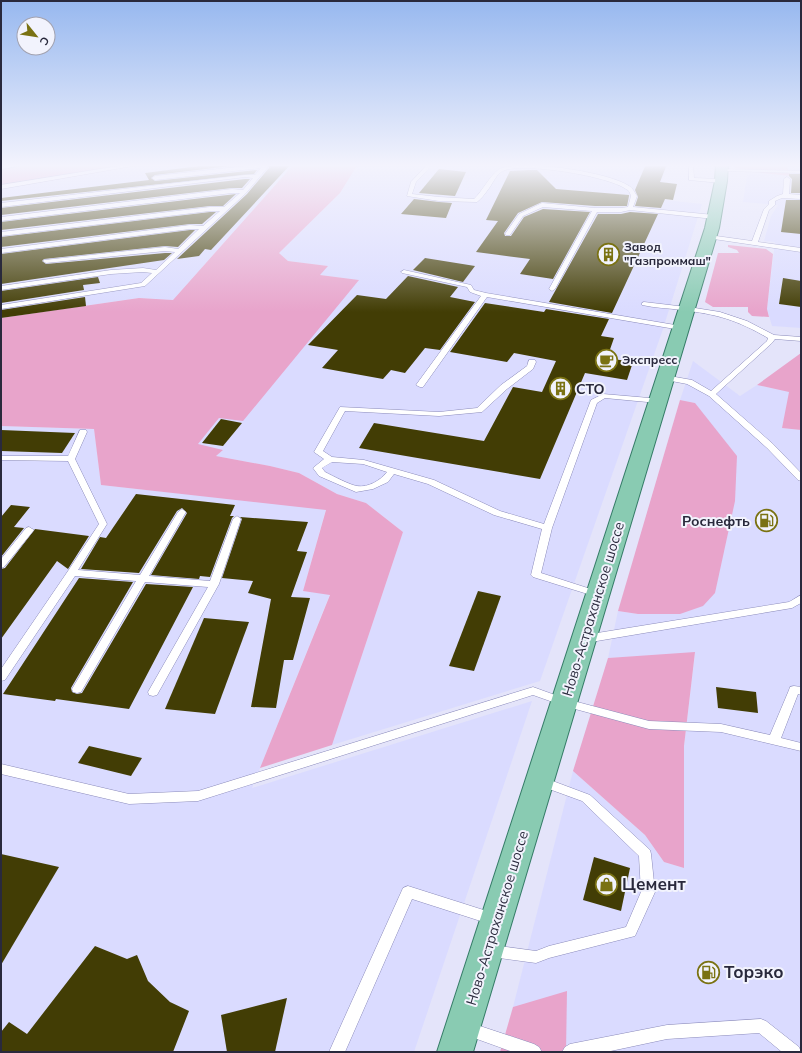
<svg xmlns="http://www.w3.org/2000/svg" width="802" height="1053" viewBox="0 0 802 1053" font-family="Mulish,sans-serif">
  <rect width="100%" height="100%" fill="#e4e4fa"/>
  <g fill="#dadbff">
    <polygon points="148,164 294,164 173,300 139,298 1,318 1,189"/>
    <polygon points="358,164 668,164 656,199 702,204 663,329 540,681 332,745 403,532 366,503 337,494 299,473 270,466 216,456 223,450 197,445 219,418 358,280 319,275 327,266 288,261 279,253 340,193"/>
    <polygon points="786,164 801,164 801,328 772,326 767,309 775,242 764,241 771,216 778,205 743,202 747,175 762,173 791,176"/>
    <polygon points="693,361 740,396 757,385 790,392 782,428 801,430 801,1052 566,1052 513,1007 573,771 645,835 664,862 684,868 684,746 695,653 608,658 618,611 638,614 695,403 680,400"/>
    <polygon points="1,426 94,429 101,485 326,509 303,591 330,594 252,788 532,701 414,1052 1,1052"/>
  </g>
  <g fill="#e8a4cb">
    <polygon points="25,164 148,164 1,189 1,168"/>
    <polygon points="294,164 358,164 340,193 279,253 288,261 328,266 320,275 359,280 243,421 219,418 198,444 223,450 216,456 270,466 299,473 337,494 366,503 403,532 332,745 260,768 330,595 303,591 326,510 101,485 94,429 1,426 1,318 139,298 173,300"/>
    <polygon points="735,164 786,164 791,176 762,173 751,170 735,168"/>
    <polygon points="728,245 766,249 773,254 767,309 769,317 752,316 748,312 748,307 713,307 705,302 718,253 739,253 737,250 728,247"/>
    <polygon points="801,353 801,430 782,428 789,392 757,385"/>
    <polygon points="680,400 695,403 737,456 735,501 715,593 703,606 680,614 638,614 618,611"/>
    <polygon points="695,652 684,746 684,868 664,862 645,835 573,771 608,658"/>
    <polygon points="567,991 566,1052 500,1052 513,1007"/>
  </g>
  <g fill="#423d05">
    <polygon points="215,164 248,164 155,175 151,178 155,181 257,170 254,174 1,201 1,198 149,180 145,173"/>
    <polygon points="270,164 291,164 211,250 205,249 199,256 177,259 247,194 269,168"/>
    <polygon points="646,164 667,164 660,182 677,184 673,200 665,199 661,208 635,206 638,197 635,190"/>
    <polygon points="439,169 466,172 455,196 419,193"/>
    <polygon points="529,170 537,170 556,189 629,195 629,196 627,206 595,206 542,202 518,213 504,233 505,236 511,236 524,217 543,209 590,212 553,279 520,274 530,259 476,252 498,221 486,220 510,171"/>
    <polygon points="789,174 801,174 801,193 791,193 792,179 789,176"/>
    <polygon points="245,179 250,179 242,188 232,188 1,215 1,208"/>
    <polygon points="236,194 223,206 210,206 1,230 1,222"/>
    <polygon points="414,199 439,202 452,203 446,218 401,214"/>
    <polygon points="786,200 801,200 801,234 781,232"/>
    <polygon points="210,212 216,212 202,224 190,224 1,247 1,237"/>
    <polygon points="630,212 658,214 612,313 549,302 598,214 621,214"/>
    <polygon points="190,230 195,230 178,247 165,246 44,259 42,261 46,264 165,253 172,253 164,260 1,284 1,254"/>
    <polygon points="425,258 475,266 463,282 413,270"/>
    <polygon points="408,276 458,287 450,297 475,302 440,350 425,348 405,373 391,370 383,379 322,368 338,350 308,345 357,295 386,299"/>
    <polygon points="98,277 100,283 83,285 84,290 1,303 1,291"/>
    <polygon points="783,278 801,281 801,307 779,304"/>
    <polygon points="85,297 86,306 1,318 1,310"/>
    <polygon points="485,303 544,312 546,309 609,319 601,336 614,338 607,358 633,362 627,380 585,373 540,479 359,448 374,423 484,441 513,387 542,392 556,361 514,353 507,362 450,352"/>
    <polygon points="221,419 242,423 223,446 202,443"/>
    <polygon points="1,430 75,433 62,453 1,451"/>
    <polygon points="136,494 235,505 230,516 234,516 232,518 210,577 200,576 199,579 151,575 187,513 182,508 177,511 139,573 81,569 100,537 106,538"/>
    <polygon points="11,505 30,507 14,527 24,528 1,557 1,517"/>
    <polygon points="240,517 308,522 297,551 307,552 291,597 310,598 293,660 284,660 276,708 251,707 271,599 248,593 253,581 222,578 242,519"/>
    <polygon points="35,529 89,536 68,569 57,561 1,639 1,569 5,568"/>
    <polygon points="79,578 133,582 71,688 72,692 77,694 82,693 146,584 193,587 129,709 56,699 55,701 3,694"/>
    <polygon points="478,591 501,596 474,671 449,666"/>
    <polygon points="204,618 249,622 215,714 165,709"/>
    <polygon points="716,687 756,692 758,713 718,708"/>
    <polygon points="89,746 142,758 131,776 78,763"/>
    <polygon points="1,854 59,867 1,965"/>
    <polygon points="594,857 630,868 621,911 583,900"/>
    <polygon points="95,946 127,959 137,955 148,981 170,1002 189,1011 173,1052 1,1052 1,1032 9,1022 27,1034"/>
    <polygon points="287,998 275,1052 227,1052 221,1015"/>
  </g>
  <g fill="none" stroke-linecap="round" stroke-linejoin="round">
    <defs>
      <g id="lane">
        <polygon points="131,164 144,164 1,189 1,185"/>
        <polygon points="264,164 269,164 268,167 246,193 145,286 1,309 1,305 141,283 152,273 143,272 111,274 1,290 1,286 111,270 143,268 156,270 175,252 165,251 46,263 43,261 44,260 165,247 178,249 199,229 190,229 1,253 1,249 190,225 203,226 220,211 210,211 1,236 1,232 210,207 224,207 240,193 232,193 1,221 1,217 232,189 243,190 253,178 245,177 1,207 1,203 245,175 255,175 261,168 155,180 152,178 155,176"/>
        <path d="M 428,164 L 433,164 L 416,182 L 412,194 L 439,197 L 474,199 C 483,191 492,171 502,168 C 526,160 609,172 629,186 C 633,188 634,192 637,196 L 633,207 L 714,215 L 717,217 L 714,219 L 630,210 L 621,212 L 597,212 L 555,289 L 552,291 L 549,289 L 592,211 L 543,207 L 523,216 L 510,235 L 506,235 L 505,234 L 519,214 L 542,203 L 595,208 L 621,208 L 628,207 L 631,196 C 630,193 629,190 626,189 C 608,176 526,163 505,170 C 496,173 493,184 487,191 C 484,195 481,199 477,202 L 439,201 L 407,196 L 411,182 Z"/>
        <polygon points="689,164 693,164 694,178 721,179 724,181 721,183 689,180"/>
        <polygon points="720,169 801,171 801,173 722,171 720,171"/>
        <polygon points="787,177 790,179 789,194 801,195 801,199 782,198 775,201 775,205 769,210 758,242 801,248 801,252 707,238 706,237 709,235 752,241 764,209 769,204 769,201 777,196 783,194 784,179"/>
        <polygon points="404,270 471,285 474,290 486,293 681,326 684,328 681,330 487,297 423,387 420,387 416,385 481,296 470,292 467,287 402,273 401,272"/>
        <path d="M 644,302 L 695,308 L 720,312 L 747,321 L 774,335 L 801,337 L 801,341 L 775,339 L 772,343 L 716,394 L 773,444 L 801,473 L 801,481 L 798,480 L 767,448 L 709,396 L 687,384 L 661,379 L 660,377 L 664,375 L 692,380 L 711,391 L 767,341 L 768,338 C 737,320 717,314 681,310 C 668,308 655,308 642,305 L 642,303 Z"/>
        <path d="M 529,360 L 535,360 L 536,362 L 533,369 L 507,389 L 482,412 L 439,416 L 345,411 L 323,451 L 332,457 L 364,460 L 434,480 L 500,511 L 544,524 L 591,400 L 603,394 L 661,399 L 661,403 L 658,403 L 605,398 L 597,403 L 552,528 L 541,573 L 600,592 L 602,594 L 600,596 L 594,596 L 533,577 L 531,575 L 542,529 L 494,515 L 428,484 L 394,474 L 388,482 L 373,489 L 356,492 L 319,476 L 313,468 L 324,459 L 314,452 L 340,407 L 439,412 L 477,408 L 501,385 L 527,366 ZM 332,462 L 363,464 L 387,472 C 381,480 368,488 357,486 C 350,485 333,476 325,472 L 322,468 Z"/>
        <polygon points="80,430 86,430 87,432 75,459 107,524 78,570 140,575 178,512 182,509 186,512 149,576 210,581 233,519 237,516 241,519 219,584 157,695 153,696 149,695 148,692 208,587 145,582 81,692 77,693 73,692 72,689 136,581 75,576 5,680 1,681 1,669 68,571 99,524 68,461 1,460 1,456 68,456"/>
        <polygon points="29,527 34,530 4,567 1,568 1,559 26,528"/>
        <polygon points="801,595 801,603 792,608 585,643 581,642 580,639 581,636 585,635 789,602"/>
        <polygon points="794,686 801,687 801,695 798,694 781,738 801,743 801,751 721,732 649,729 564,706 533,695 198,801 129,804 1,774 1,764 129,794 198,791 533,687 566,699 649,721 721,724 770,735 789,690 790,687"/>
        <polygon points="542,777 590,795 650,850 651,854 655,892 635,936 549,958 536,963 492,957 487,956 485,951 487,946 492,945 536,951 549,946 626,927 641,892 639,856 582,801 538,785 536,782 538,779"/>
        <polygon points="408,886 493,913 498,915 500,919 498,923 493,925 412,899 345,1052 329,1052 403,888"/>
        <polygon points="761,1019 766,1021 799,1047 801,1052 782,1052 759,1033 667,1039 606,1052 562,1052 565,1047 570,1044 667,1025"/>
        <polygon points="468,1022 534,1044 539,1047 542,1052 513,1052 463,1034 461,1029 463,1024"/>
      </g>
      <polygon id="street" points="1,164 19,164 17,166 1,169"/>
      <polygon id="primary" points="716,164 728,164 727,181 719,228 473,1052 437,1052 705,228 715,181"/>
    </defs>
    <use href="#lane" stroke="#8b8bbb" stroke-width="1"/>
    <use href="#street" stroke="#8b8bbb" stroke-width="2"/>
    <use href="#primary" stroke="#357c67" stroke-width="2"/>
    <use href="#lane" fill="#fff" fill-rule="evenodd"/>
    <use href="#street" fill="#fff" fill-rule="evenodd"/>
    <use href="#primary" fill="#89cbb2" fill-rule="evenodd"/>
  </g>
  <linearGradient id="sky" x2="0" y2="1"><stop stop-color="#97b8ef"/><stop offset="0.53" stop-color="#f3f3fd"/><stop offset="1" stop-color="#f3f3fd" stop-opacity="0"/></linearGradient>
  <rect width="802" height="312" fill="url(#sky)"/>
  <defs>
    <symbol id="building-ring" viewBox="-11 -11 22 22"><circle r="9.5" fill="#f2f3fd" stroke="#7a7213" stroke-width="1.5"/><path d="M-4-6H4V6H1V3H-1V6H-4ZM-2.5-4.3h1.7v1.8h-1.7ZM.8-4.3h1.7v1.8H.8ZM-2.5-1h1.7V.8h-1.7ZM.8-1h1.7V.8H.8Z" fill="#7a7213"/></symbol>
    <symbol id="cafe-ring" viewBox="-11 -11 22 22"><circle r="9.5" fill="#f2f3fd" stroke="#7a7213" stroke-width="1.5"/><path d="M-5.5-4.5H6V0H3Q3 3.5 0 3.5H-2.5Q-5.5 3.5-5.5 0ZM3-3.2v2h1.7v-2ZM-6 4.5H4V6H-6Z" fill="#7a7213"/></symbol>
    <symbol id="fuel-ring" viewBox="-11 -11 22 22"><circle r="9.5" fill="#f2f3fd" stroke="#7a7213" stroke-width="1.5"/><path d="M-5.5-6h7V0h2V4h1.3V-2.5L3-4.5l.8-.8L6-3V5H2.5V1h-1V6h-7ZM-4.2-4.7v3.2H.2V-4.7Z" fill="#7a7213"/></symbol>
    <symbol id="shop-ring" viewBox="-11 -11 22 22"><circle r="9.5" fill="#f2f3fd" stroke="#7a7213" stroke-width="1.5"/><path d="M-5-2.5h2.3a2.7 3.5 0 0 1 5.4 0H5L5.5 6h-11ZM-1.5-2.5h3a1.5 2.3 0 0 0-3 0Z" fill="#7a7213"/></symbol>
  </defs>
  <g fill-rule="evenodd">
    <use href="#building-ring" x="596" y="242" width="25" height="25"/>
    <use href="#cafe-ring" x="594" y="348" width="25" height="25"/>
    <use href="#building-ring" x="548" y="376" width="25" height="25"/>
    <use href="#fuel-ring" x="754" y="508" width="25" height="25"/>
    <use href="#shop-ring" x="594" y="872" width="25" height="25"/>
    <use href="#fuel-ring" x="696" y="960" width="25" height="25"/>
  </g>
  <g text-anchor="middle" stroke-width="4" stroke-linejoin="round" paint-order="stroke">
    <g font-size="12" font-weight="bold" fill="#29293c" stroke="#f2f3fd" text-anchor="start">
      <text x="624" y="251">Завод<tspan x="624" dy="14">"Газпроммаш"</tspan></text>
      <text x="622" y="364">Экспресс</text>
    </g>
    <g font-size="14" font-weight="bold" fill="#29293c" stroke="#f2f3fd" text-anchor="start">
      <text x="576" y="394">СТО</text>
      <text x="750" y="526" text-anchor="end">Роснефть</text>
    </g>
    <g font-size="14" fill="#29293c" stroke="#f2f3fd">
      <text transform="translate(593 609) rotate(-73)" y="5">Ново-Астраханское шоссе</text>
      <text transform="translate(497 918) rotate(-73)" y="5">Ново-Астраханское шоссе</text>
    </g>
    <g font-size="17" font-weight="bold" fill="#29293c" stroke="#f2f3fd" text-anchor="start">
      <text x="622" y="890">Цемент</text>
      <text x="724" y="978">Торэко</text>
    </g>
  </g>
  <rect width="802" height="1053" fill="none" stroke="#29293c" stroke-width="4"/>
  <g transform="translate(36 36) rotate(120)"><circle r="19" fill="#f2f3fd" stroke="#a2a2b0"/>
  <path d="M0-3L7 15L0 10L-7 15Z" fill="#7a7213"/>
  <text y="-6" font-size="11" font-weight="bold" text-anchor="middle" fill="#29293c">С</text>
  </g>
</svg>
